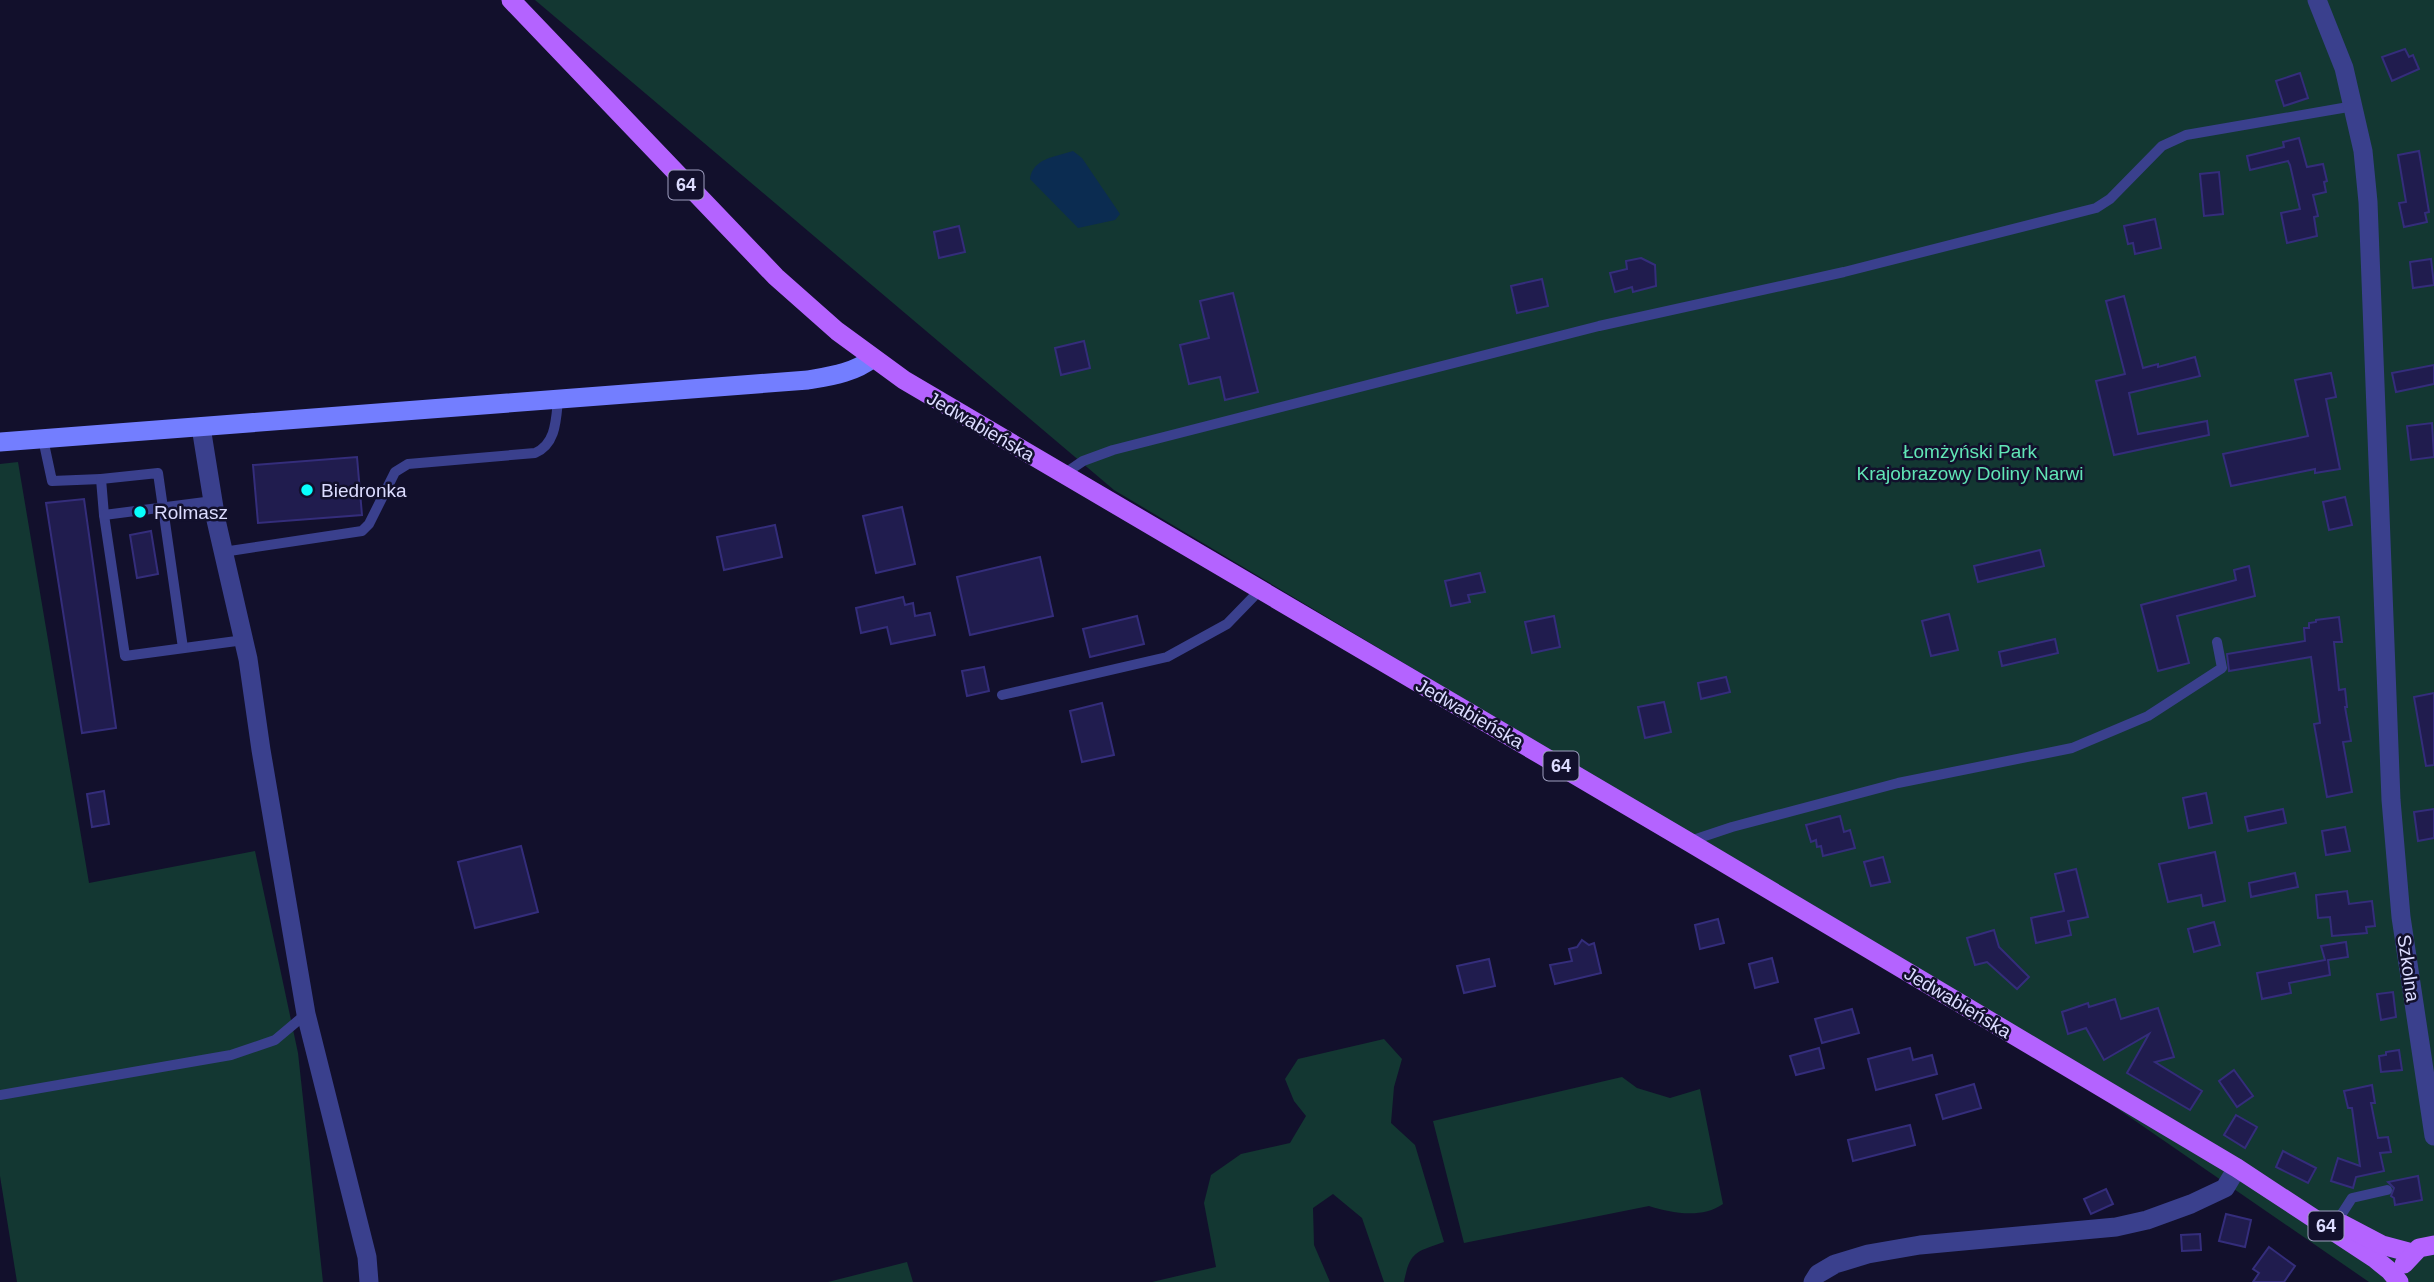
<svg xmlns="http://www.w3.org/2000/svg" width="2434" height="1282" viewBox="0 0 2434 1282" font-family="Helvetica,sans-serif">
  <rect width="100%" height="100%" fill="#12102c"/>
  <g fill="#133732">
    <polygon points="535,0 2434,0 2434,1282 2369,1282 1906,963 1114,490"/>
    <polygon points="18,462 89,883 255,851 298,1053 323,1282 17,1282 0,1176 0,464"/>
    <path d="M 1384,1039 L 1402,1059 L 1394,1087 L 1391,1123 L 1415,1145 L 1444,1242 C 1416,1252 1410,1251 1404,1282 L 1384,1282 L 1362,1218 L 1333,1194 L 1313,1208 L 1314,1245 L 1330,1282 L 1152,1282 L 1216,1267 L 1204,1203 L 1211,1175 L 1241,1154 L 1290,1143 L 1306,1116 L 1294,1101 L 1285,1079 L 1298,1059 Z"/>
    <path d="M 1622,1077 L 1637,1088 L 1670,1098 L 1700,1089 L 1723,1204 C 1702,1219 1671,1213 1649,1206 L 1464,1243 L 1433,1121 Z"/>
    <polygon points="907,1262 913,1282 828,1282"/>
  </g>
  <path fill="#0b2c51" d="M 1073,151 L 1082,158 L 1120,214 L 1115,220 L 1078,228 L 1030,179 C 1033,158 1055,157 1073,151 Z"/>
  <g fill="#201c4e" stroke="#342d7b" stroke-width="2">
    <polygon points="2405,49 2409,57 2413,55 2419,69 2392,81 2382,57"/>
    <polygon points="2300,73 2308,98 2284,106 2276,81"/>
    <polygon points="2299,138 2307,167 2323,164 2327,181 2324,182 2326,192 2313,195 2318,216 2314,217 2317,236 2287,243 2281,213 2300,209 2290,165 2288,161 2250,170 2247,156 2284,147 2283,142"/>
    <polygon points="2419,151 2429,212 2425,213 2427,222 2404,227 2399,203 2406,202 2398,155"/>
    <polygon points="2219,172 2223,214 2204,216 2200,174"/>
    <polygon points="2155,219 2161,248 2135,254 2133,243 2128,244 2124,226"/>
    <polygon points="959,226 965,252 939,258 934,232"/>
    <polygon points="1641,258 1655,265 1656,286 1633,292 1632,287 1615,292 1610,273 1627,269 1626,261"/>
    <polygon points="2431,259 2434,285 2413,288 2410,262"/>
    <polygon points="1542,279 1548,306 1517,313 1511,286"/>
    <polygon points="1233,293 1258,392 1225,400 1220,377 1189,384 1180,345 1209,338 1200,301"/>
    <polygon points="2124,296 2143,368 2158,364 2158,367 2195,357 2200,376 2129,393 2138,434 2207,421 2209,435 2114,455 2096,381 2125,374 2106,301"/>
    <polygon points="1084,341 1090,368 1061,375 1055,348"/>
    <polygon points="2434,365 2434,384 2396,392 2392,373"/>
    <polygon points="2331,373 2336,397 2326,399 2340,469 2315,473 2315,469 2231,486 2223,454 2308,436 2295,380"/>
    <polygon points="2432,423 2434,457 2411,460 2407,426"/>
    <polygon points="357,457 362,515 258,523 253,465"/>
    <polygon points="2345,497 2352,525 2329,530 2323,502"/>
    <polygon points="84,499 116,728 82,733 46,503"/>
    <polygon points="902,507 915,564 876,573 863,516"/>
    <polygon points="775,525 782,557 724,570 717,537"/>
    <polygon points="151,531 158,574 137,578 130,535"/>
    <polygon points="2040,550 2044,566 1978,582 1974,566"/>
    <polygon points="1040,557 1053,616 970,635 957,577"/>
    <polygon points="2249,566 2255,596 2177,616 2189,663 2158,671 2141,605 2236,580 2234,570"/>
    <polygon points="1480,573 1485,592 1468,595 1470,602 1451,606 1445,581"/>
    <polygon points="903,597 905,605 913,603 915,616 930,613 935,635 891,644 887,627 861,633 856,608"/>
    <polygon points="1949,614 1958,650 1931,656 1922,621"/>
    <polygon points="1137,616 1144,644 1090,657 1083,629"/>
    <polygon points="1554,616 1560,647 1532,653 1525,622"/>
    <polygon points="2339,617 2342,642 2334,642 2339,690 2345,689 2347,707 2345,707 2351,741 2343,742 2352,792 2327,797 2314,724 2320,723 2311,657 2229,671 2227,654 2305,641 2304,628 2309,628 2309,623 2316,622 2316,620"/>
    <polygon points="2055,639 2058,653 2002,666 1999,652"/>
    <polygon points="984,667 989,691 967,696 962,671"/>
    <polygon points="1726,677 1730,692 1701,699 1698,683"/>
    <polygon points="2434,693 2434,765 2426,766 2414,697"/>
    <polygon points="1664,702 1671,732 1645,738 1638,707"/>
    <polygon points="1102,703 1114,755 1082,762 1070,711"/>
    <polygon points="104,791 109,824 92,827 87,794"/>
    <polygon points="2206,793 2212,823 2189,828 2183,798"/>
    <polygon points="2283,809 2286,823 2248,831 2245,817"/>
    <polygon points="2434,809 2434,838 2418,841 2414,812"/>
    <polygon points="1840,816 1844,832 1850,830 1855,848 1823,856 1821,846 1817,847 1816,840 1811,842 1806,825"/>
    <polygon points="2345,827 2350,851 2326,855 2322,831"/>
    <polygon points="521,846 538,912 475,928 458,862"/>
    <polygon points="2215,852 2225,901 2203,906 2201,895 2168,902 2159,864"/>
    <polygon points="1883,857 1890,882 1871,886 1864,862"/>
    <polygon points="2076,869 2088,917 2068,921 2071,935 2036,943 2031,918 2064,911 2055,874"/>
    <polygon points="2295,873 2298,887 2251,897 2249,883"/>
    <polygon points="2347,891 2349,904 2372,901 2375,926 2366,927 2367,933 2332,936 2330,917 2318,918 2316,895"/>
    <polygon points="1718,919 1724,943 1700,949 1695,925"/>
    <polygon points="2214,922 2220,945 2194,952 2188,929"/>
    <polygon points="1994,930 1999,947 2029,977 2017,989 1987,962 1975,965 1967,938"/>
    <polygon points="1582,940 1589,945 1594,943 1601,973 1555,984 1550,965 1572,961 1569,949 1577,947"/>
    <polygon points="2346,942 2348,957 2328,960 2330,975 2289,983 2291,993 2262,999 2257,973 2325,960 2321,946"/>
    <polygon points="1772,958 1778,982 1755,988 1749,964"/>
    <polygon points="1489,959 1495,986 1464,993 1457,966"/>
    <polygon points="2393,992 2396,1017 2381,1020 2377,994"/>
    <polygon points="2115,999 2121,1019 2158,1008 2174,1057 2155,1062 2202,1091 2190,1110 2127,1073 2149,1034 2104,1060 2086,1028 2068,1034 2062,1012 2088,1003 2089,1007"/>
    <polygon points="1852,1009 1859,1033 1822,1043 1815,1019"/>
    <polygon points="1819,1048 1824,1068 1796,1075 1790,1056"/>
    <polygon points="1910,1048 1913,1060 1932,1055 1937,1074 1876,1090 1868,1059"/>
    <polygon points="2399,1050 2402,1070 2381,1072 2379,1056 2386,1055 2386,1052"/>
    <polygon points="2234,1070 2253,1096 2237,1107 2219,1081"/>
    <polygon points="1974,1084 1981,1108 1943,1119 1936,1095"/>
    <polygon points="2372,1085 2375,1103 2371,1103 2378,1138 2388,1137 2391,1152 2380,1153 2384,1171 2356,1177 2353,1188 2331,1181 2338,1158 2360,1166 2352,1108 2348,1108 2344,1091"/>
    <polygon points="2236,1115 2257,1127 2245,1148 2224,1135"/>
    <polygon points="1910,1125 1915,1145 1853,1161 1848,1140"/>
    <polygon points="2283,1151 2316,1168 2308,1183 2276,1167"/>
    <polygon points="2418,1176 2422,1200 2395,1205 2394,1198 2391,1196 2394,1188 2388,1182"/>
    <polygon points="2106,1189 2113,1204 2091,1214 2084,1199"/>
    <polygon points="2226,1214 2251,1220 2245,1247 2219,1241"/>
    <polygon points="2200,1234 2201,1250 2182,1251 2181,1235"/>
    <polygon points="2269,1247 2295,1266 2284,1282 2253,1282 2259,1273 2253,1269"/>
  </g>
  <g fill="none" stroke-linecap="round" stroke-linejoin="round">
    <g stroke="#3a408d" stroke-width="10">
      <polyline points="43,439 52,481 101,479 104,515 125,656 244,640"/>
      <polyline points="1064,474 1083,461 1113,450 1599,326 1844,272 2096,208 2110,199 2162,146 2186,135 2354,106"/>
      <polyline points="101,479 158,473 183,648"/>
      <polyline points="104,515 213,501"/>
      <path d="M 223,552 L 362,531 L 369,524 L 395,472 L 408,464 L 535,453 C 556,444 556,420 558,400"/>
      <polyline points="1002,695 1167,657 1227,624 1260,590"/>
      <polyline points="1690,841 1732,827 1898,783 2072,748 2148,716 2222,668 2217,642"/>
      <polyline points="0,1095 231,1055 275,1040 306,1014"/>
      <polyline points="2334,1226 2352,1198 2387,1190"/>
    </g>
    <g stroke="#3a408d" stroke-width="19">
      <polyline points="201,427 216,520 248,659 261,750 306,1014 367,1257 369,1282"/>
      <polyline points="1813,1282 1818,1274 1835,1264 1868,1254 1920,1245 2116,1227 2147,1220 2191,1204 2225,1188 2237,1168"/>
    </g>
    <polyline stroke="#3a408d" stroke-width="19" points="2317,0 2344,68 2363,151 2368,202 2391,800 2401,917 2434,1136"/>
    <path stroke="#737eff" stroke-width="19" d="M 0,442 L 808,380 C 831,376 854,373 873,358"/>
    <g stroke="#b463ff" stroke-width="19">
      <polyline points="511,0 776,277 837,331 904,380 1689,842 2237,1168 2374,1258 2390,1271 2399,1282"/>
      <polyline points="2342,1224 2382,1245 2412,1253"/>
      <polyline points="2404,1264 2419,1248 2434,1245"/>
    </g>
  </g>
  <g fill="#08fffd" stroke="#12102c" stroke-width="2.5">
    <circle cx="307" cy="490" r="7"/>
    <circle cx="140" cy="512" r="7"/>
  </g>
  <g text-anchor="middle" stroke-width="5" stroke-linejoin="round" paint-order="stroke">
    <g fill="#12102c" stroke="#9f9fc0" stroke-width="2">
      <rect x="668.5" y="170.5" width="35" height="29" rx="5"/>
      <rect x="1543.5" y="751.5" width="35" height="29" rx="5"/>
      <rect x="2308.5" y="1211.5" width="35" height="29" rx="5"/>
    </g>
    <g font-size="18" font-weight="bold" fill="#dcdcff">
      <text x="686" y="191">64</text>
      <text x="1561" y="772">64</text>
      <text x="2326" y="1232">64</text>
    </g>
    <g font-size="19" fill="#dcdcff" stroke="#12102c">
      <text transform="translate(981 426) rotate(30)" y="7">Jedwabieńska</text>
      <text transform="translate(1470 713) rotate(30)" y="7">Jedwabieńska</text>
      <text transform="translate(2409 968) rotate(82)" y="7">Szkolna</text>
      <text transform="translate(1958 1002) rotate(31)" y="7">Jedwabieńska</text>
    </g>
    <g font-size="19" fill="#61e5b6" stroke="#12102c">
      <text x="1970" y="458">Łomżyński Park<tspan x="1970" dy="22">Krajobrazowy Doliny Narwi</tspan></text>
    </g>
    <g font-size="19" fill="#dcdcff" stroke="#12102c" text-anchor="start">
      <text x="321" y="497">Biedronka</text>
      <text x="154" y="519">Rolmasz</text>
    </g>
  </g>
</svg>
